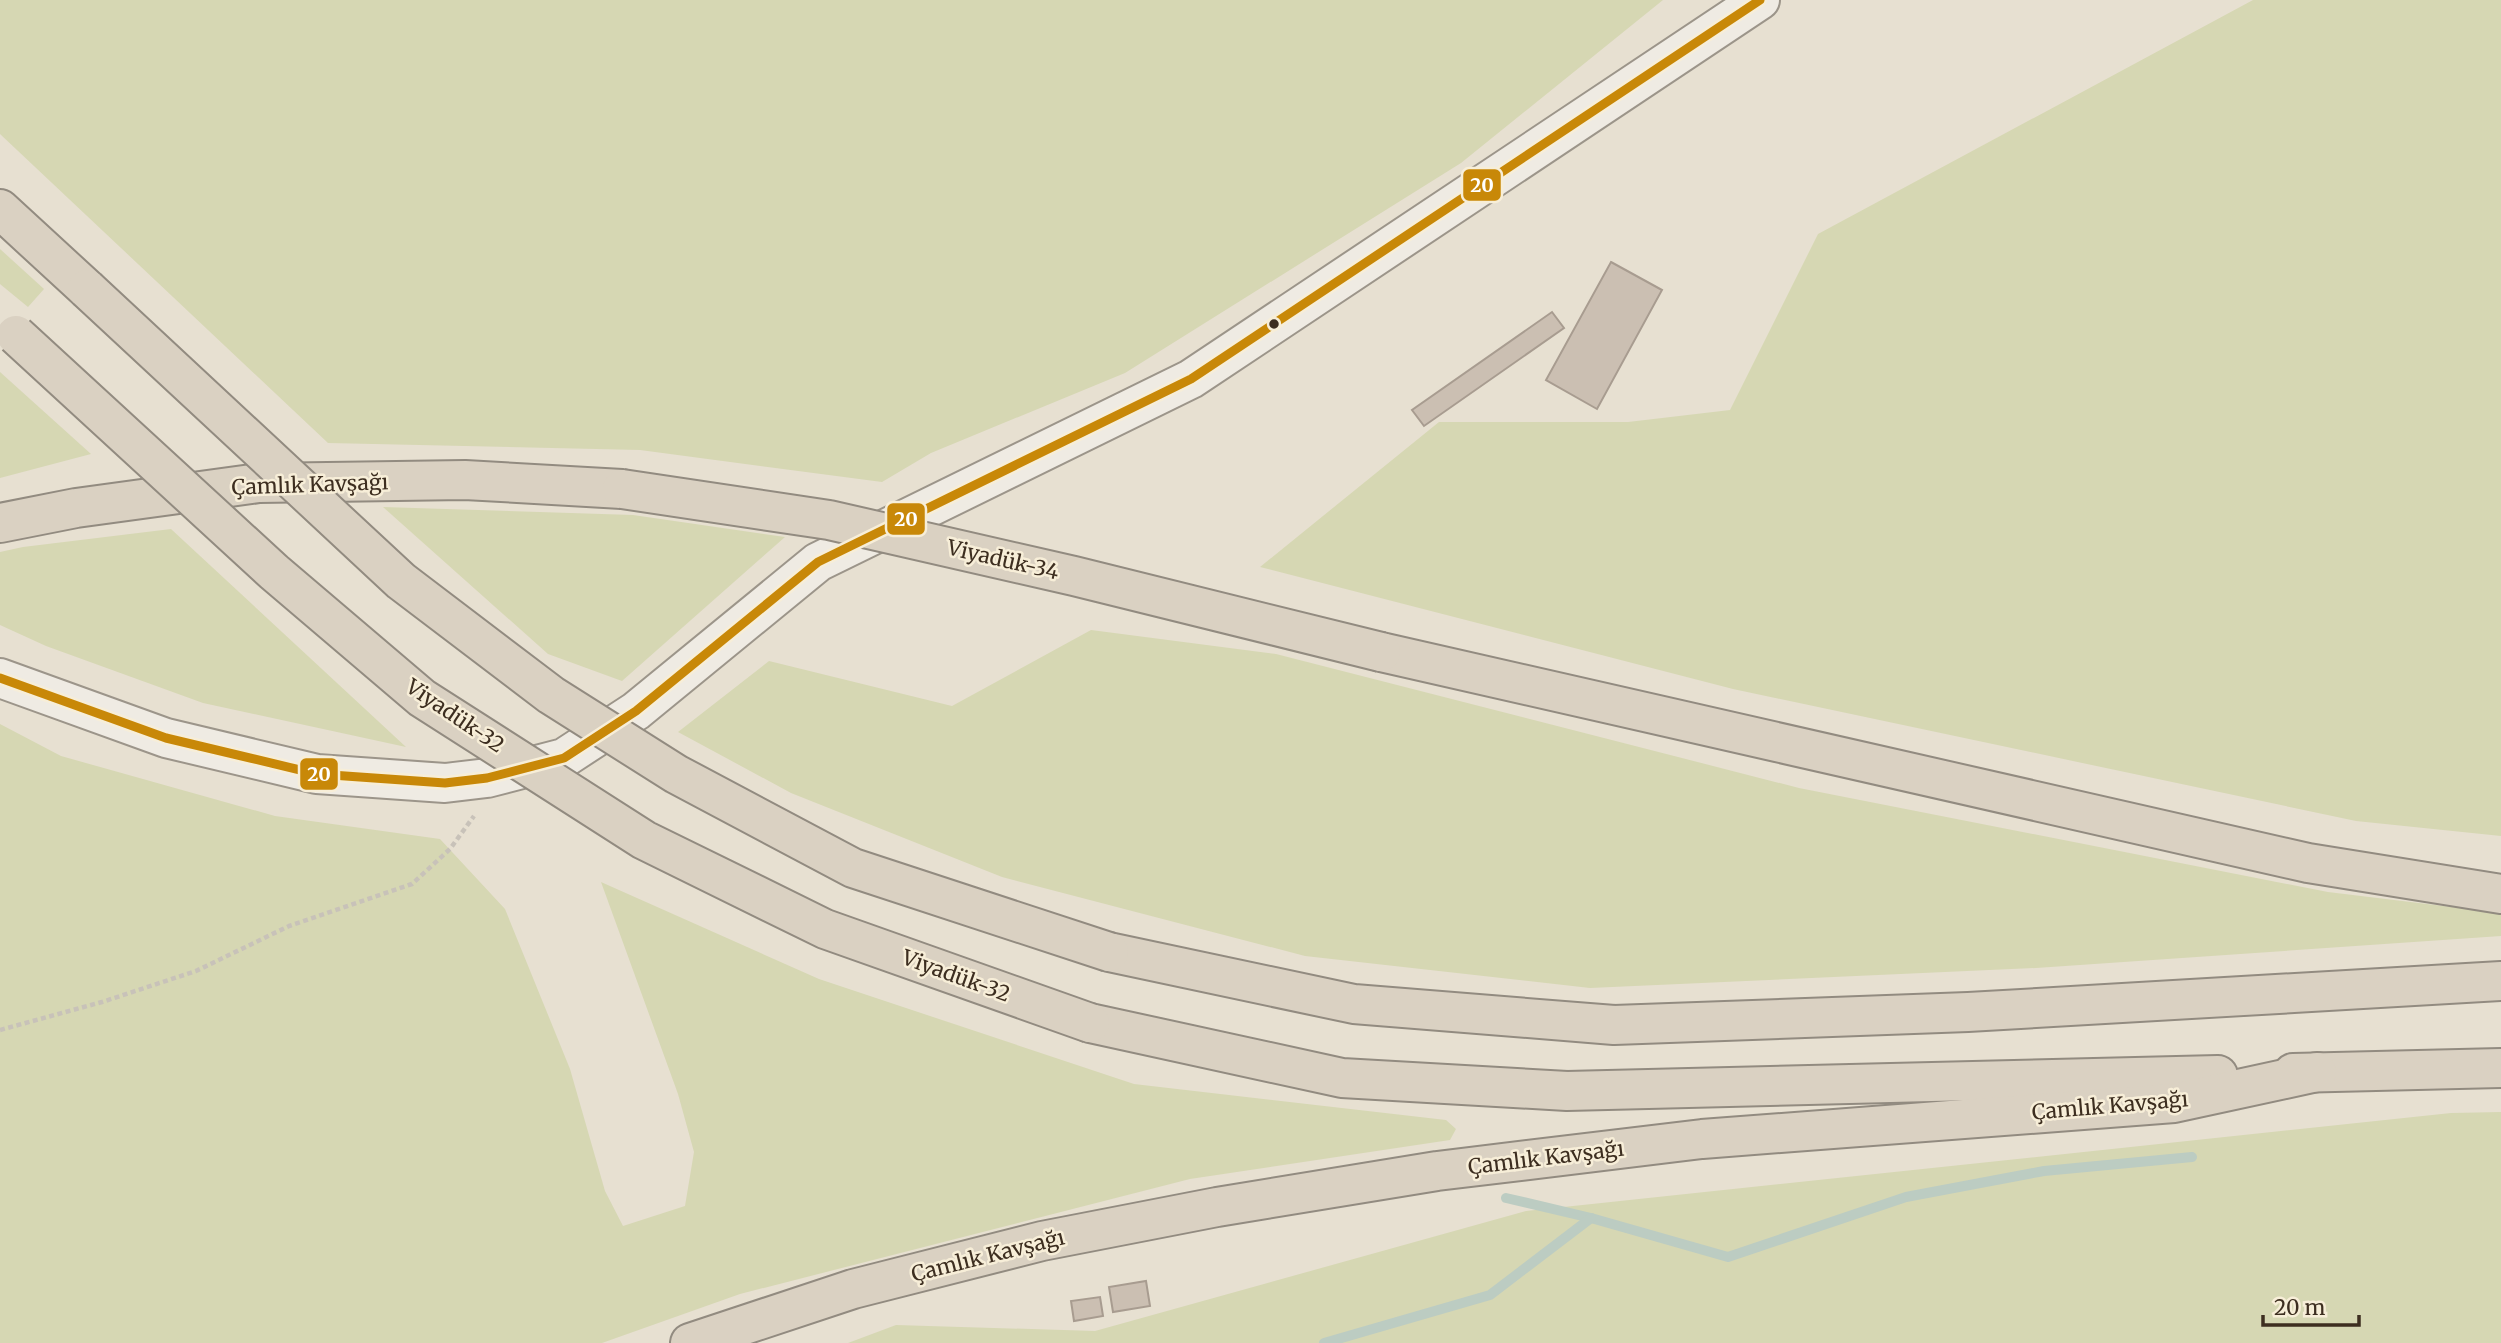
<svg xmlns="http://www.w3.org/2000/svg" width="2501" height="1343" viewBox="0 0 2501 1343" font-family="Merriweather,serif">
  <rect width="100%" height="100%" fill="#e7e0d1"/>
  <g fill="#d6d7b3">
    <polygon points="0,0 1663,0 1461,163 1125,373 931,453 882,482 640,450 328,443 0,134"/>
    <polygon points="2253,0 2501,0 2501,836 2356,821 1733,689 1260,567 1439,422 1628,422 1730,410 1818,234"/>
    <polygon points="0,249 44,289 28,307 0,284"/>
    <polygon points="0,372 91,454 0,478"/>
    <polygon points="383,507 633,515 785,537 622,681 548,654"/>
    <polygon points="171,529 406,747 203,703 46,646 0,625 0,552 23,547"/>
    <polygon points="1091,630 1276,654 1799,788 2328,892 2501,913 2501,936 2036,968 1590,988 1305,956 1002,877 791,793 678,732 769,661 952,706"/>
    <polygon points="0,724 61,756 275,816 440,839 505,909 570,1069 605,1191 623,1226 685,1206 694,1152 678,1094 601,882 819,979 1134,1084 1446,1120 1456,1129 1450,1140 1190,1179 740,1294 602,1343 0,1343"/>
    <polygon points="2501,1112 2501,1343 848,1343 896,1325 1095,1331 1526,1211 2451,1113"/>
  </g>
  <g fill="none" stroke-linecap="round" stroke-linejoin="round">
    <g stroke="#bcccc2" stroke-width="10">
      <polyline points="1506,1198 1591,1218 1728,1257 1906,1197 2044,1171 2192,1157"/>
      <polyline points="1324,1343 1490,1295 1591,1218"/>
    </g>
  </g>
  <g fill="#cbbfb2" stroke="#a89c90" stroke-width="2">
    <polygon points="1611,262 1662,290 1597,409 1546,380"/>
    <polygon points="1552,312 1564,328 1424,426 1412,410"/>
    <polygon points="1146,1281 1150,1306 1113,1312 1109,1287"/>
    <polygon points="1100,1297 1103,1316 1074,1321 1071,1301"/>
  </g>
  <g fill="none" stroke-linecap="round" stroke-linejoin="round">
    <defs>
      <polyline id="secondary" points="0,678 166,738 317,774 445,783 487,778 564,758 636,711 818,562 1191,379 1760,0"/>
      <g id="motorway">
        <polyline points="0,209 87,289"/>
        <polyline points="0,523 76,508 259,483 465,480 622,489"/>
        <polyline points="1381,652 2308,863 2501,894"/>
        <polyline points="1109,952 1354,1004 1614,1025 1968,1012 2501,981"/>
        <polyline points="1090,1023 1342,1078 1567,1091 2218,1075"/>
        <polyline points="2293,1073 2501,1068"/>
        <polyline points="690,1343 853,1289 1042,1241 1217,1207 1437,1171 1702,1139 2174,1103 2317,1072"/>
      </g>
    </defs>
    <use href="#secondary" stroke="#9c958a" stroke-width="42"/>
    <use href="#motorway" stroke="#928b80" stroke-width="42"/>
    <polyline stroke="#c8c2b9" stroke-width="4.5" stroke-dasharray="5 3.5" stroke-linecap="butt" points="0,1030 102,1002 196,971 289,926 412,884 450,849 474,816"/>
    <use href="#secondary" stroke="#efebe3" stroke-width="38"/>
    <use href="#motorway" stroke="#dad1c2" stroke-width="38"/>
    <defs>
      <g id="motorway-bridge">
        <polyline points="87,289 401,581 551,695 676,774 853,868 1109,952"/>
        <polyline points="16,335 274,572 422,698 644,840 825,929 1090,1023"/>
        <polyline points="622,489 829,520 1074,576 1381,652"/>
      </g>
    </defs>
    <use href="#motorway-bridge" stroke="#928b80" stroke-width="42" stroke-linecap="butt"/>
    <use href="#motorway-bridge" stroke="#dad1c2" stroke-width="38"/>
    <defs>
      <polyline id="bus-1" points="0,678 166,738 317,774 445,783 487,778 564,758 636,711 818,562 1191,379 1760,0"/>
    </defs>
    <use href="#bus-1" stroke="#f7eed8" stroke-width="14"/>
    <use href="#bus-1" stroke="#c88808" stroke-width="9"/>
  </g>
  <circle fill="#3d2e20" stroke="#f7eed8" stroke-width="2.5" cx="1274" cy="324" r="6"/>
  <g text-anchor="middle" stroke-width="5" stroke-linejoin="round" paint-order="stroke">
    <g font-size="21" fill="#3d2e20" stroke="#f7eed8">
      <text transform="translate(310 485) rotate(-2)" y="7">Çamlık Kavşağı</text>
      <text transform="translate(1003 560) rotate(13)" y="7">Viyadük-34</text>
      <text transform="translate(455 716) rotate(34)" y="7">Viyadük-32</text>
      <text transform="translate(956 976) rotate(20)" y="7">Viyadük-32</text>
      <text transform="translate(2110 1106) rotate(-5)" y="7">Çamlık Kavşağı</text>
      <text transform="translate(1546 1158) rotate(-7)" y="7">Çamlık Kavşağı</text>
      <text transform="translate(988 1256) rotate(-14)" y="7">Çamlık Kavşağı</text>
    </g>
  </g>
  <g stroke="#f7eed8" stroke-width="2.5">
    <rect x="1462" y="168" width="40" height="34" rx="7" fill="#c88808"/>
    <rect x="886" y="502" width="40" height="34" rx="7" fill="#c88808"/>
    <rect x="299" y="757" width="40" height="34" rx="7" fill="#c88808"/>
  </g>
  <g font-size="19" text-anchor="middle" font-weight="bold" fill="#fff">
    <text x="1482" y="192">20</text>
    <text x="906" y="526">20</text>
    <text x="319" y="781">20</text>
  </g>
  <path d="M2263 1315v10h96v-10" fill="none" stroke="#3d2e20" stroke-width="3.5"/>
  <text x="2274" y="1315" font-size="21" fill="#3d2e20" stroke="#f7eed8" stroke-width="5" paint-order="stroke">20 m</text>
</svg>
